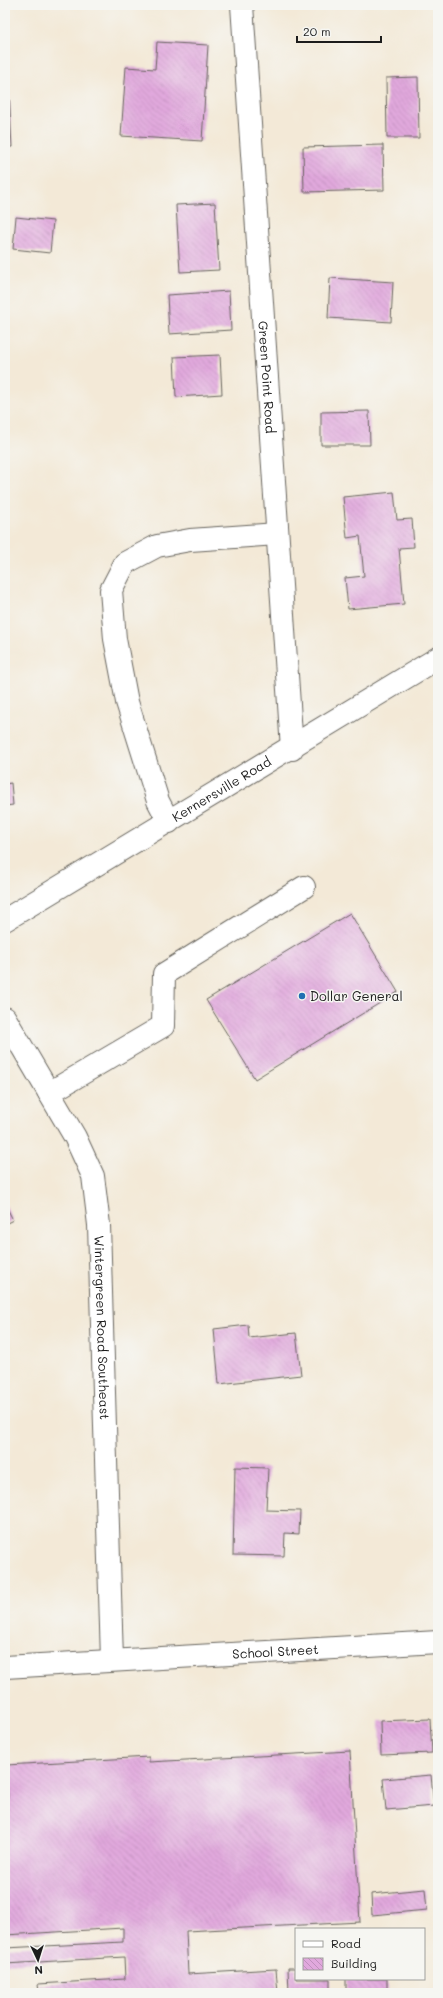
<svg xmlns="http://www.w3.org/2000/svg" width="443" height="1998" viewBox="0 0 443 1998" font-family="Mali,sans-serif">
  <defs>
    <pattern id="building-back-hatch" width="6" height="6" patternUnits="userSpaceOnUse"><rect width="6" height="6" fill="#e1a8dd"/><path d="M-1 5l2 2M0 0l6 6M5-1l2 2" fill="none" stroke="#c090bd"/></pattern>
  </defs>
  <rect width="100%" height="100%" fill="#f6f6f2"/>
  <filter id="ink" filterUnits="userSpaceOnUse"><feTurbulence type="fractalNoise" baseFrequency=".025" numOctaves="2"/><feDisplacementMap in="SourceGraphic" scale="8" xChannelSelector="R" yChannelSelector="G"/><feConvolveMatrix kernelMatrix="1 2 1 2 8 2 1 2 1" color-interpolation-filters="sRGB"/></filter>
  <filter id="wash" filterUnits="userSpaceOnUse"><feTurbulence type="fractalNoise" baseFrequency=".012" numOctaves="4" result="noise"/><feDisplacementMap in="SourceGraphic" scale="16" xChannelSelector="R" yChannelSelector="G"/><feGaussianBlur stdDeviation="0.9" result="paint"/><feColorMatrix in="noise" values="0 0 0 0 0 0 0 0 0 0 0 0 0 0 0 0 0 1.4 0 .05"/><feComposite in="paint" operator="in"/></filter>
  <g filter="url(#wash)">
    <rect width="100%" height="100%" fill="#f3e9d7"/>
    <g id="blocks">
      <g fill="url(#building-back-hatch)">
        <polygon points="157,42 208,45 202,141 121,136 126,67 155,69"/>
        <polygon points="5,71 8,71 12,147 5,147"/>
        <polygon points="418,77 419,138 387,138 386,78"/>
        <polygon points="383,145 384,190 304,192 303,147"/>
        <polygon points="215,203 219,270 180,272 176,205"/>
        <polygon points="16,217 53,221 50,253 13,249"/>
        <polygon points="330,278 393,282 391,322 328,318"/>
        <polygon points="229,291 231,330 169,334 167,295"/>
        <polygon points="220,355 222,394 176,397 174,357"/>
        <polygon points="369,411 370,445 321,445 321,412"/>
        <polygon points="394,492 397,520 412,519 414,547 399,548 404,604 348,609 345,578 364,576 360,536 347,538 343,497"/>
        <polygon points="11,783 13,805 5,806 5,784"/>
        <polygon points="350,913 398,992 255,1079 206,1000"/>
        <polygon points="5,1204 13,1220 5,1224"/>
        <polygon points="248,1325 249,1338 296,1333 301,1375 219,1384 214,1329"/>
        <polygon points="235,1467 268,1468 266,1510 300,1511 299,1534 285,1533 284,1556 233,1555"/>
        <polygon points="430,1719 432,1753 381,1755 380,1721"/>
        <polygon points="350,1751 360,1922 186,1931 188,1974 276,1969 278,1993 39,1993 38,1984 125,1979 124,1957 5,1964 5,1948 123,1942 123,1928 5,1935 5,1798 8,1798 6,1765 149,1757 149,1762"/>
        <polygon points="431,1775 434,1806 386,1810 383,1779"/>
        <polygon points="425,1889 427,1910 372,1915 371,1894"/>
        <polygon points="288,1968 296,1968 296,1979 330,1979 330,1993 289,1993"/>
        <rect x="346" y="1979" width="41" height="14"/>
      </g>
    </g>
  </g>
  <g filter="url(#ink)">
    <use href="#blocks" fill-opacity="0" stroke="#67645d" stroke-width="1"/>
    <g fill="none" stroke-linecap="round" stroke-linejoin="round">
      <defs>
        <g id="minor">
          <path id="s1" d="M 242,5 L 292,749"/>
          <polyline points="169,822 158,801 127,702 115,639 111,590 125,563 157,546 190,540 277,534"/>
          <path id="s2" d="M 5,1018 L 75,1137 L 93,1176 L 99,1225 L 112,1660"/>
          <polyline points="49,1093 163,1026 164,974 304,887"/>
          <path id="s3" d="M 5,1667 L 438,1642"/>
        </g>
        <g id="major">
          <path id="s4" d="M 5,920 L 438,658"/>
        </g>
      </defs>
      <use href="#minor" stroke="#67645d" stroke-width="24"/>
      <use href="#major" stroke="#67645d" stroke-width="24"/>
      <use href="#minor" stroke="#fff" stroke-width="22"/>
      <use href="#major" stroke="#fff" stroke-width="22"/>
    </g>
  </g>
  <circle fill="#1f6fb2" stroke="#f6f6f2" stroke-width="1.5" cx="302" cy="996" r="4"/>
  <g text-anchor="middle" stroke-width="3" stroke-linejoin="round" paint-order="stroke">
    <g font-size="13" fill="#1c1c1c" stroke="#f6f6f2">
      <text dy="5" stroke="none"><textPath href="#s1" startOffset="373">Green Point Road</textPath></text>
      <text dy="5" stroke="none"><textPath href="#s4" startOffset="253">Kernersville Road</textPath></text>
      <text dy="5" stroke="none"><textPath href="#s2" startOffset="333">Wintergreen Road Southeast</textPath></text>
      <text dy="5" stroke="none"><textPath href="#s3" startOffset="271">School Street</textPath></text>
    </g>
    <g font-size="13" fill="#1c1c1c" stroke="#f6f6f2" text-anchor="start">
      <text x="310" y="1001">Dollar General</text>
    </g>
  </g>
  <rect width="443" height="1998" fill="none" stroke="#f6f6f2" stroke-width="20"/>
  <rect x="295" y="1928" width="130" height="52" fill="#f6f6f2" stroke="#9f9f9c"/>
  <rect x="303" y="1941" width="20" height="6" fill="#ffffff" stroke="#9f9f9c"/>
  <text x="331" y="1948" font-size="12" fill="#1c1c1c">Road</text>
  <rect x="303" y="1958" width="20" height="12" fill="url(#building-back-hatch)" stroke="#9f9f9c"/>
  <text x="331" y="1968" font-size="12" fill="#1c1c1c">Building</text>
  <g transform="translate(38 1960) rotate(176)" stroke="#f6f6f2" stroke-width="3" paint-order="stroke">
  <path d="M0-3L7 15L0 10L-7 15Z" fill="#1c1c1c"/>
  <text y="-6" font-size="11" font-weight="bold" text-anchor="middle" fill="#1c1c1c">N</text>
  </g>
  <path d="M297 36v6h84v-6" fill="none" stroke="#1c1c1c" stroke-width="2"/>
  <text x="303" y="36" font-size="12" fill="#1c1c1c" stroke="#f6f6f2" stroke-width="3" paint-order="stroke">20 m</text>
</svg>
